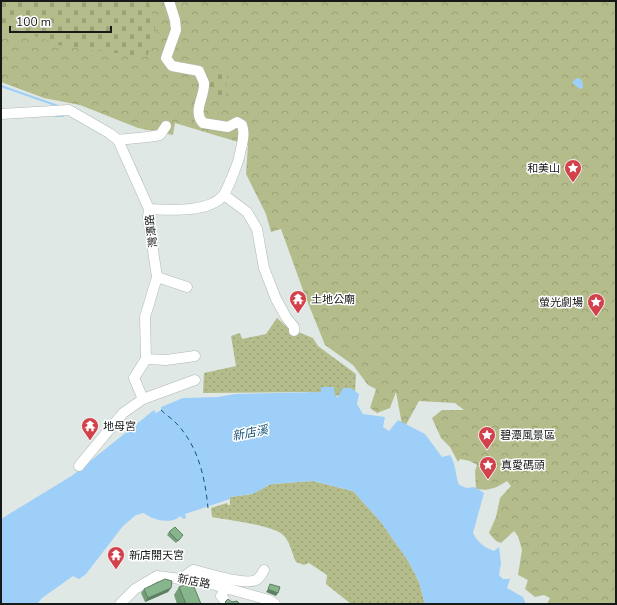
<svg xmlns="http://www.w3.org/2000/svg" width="617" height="605" viewBox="0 0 617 605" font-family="'Nunito Sans','Noto Sans TC',sans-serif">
  <defs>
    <pattern id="grass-dots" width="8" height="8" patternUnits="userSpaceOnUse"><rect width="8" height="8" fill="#b3bc8a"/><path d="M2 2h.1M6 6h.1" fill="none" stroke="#99a176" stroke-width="1.8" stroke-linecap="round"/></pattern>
    <pattern id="forest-crowns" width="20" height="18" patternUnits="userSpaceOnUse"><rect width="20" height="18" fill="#b3bc8a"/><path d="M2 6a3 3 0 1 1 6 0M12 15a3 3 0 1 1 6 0" fill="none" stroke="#99a176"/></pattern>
    <pattern id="cemetery-stones" width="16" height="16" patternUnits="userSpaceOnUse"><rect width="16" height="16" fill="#b3bc8a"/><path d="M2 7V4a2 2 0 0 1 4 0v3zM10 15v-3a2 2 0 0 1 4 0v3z" fill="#99a176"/></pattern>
  </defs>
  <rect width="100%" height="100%" fill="#e0e8e6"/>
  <g fill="url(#grass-dots)">
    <polygon points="277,318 288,328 313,338 318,346 356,374 355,393 322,398 310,392 203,393 204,373 236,366 231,336 240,333 242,339 266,334"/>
    <path d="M 313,481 L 353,491 L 381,522 L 409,562 L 419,582 L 425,604 L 351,604 L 326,584 L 327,575 L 309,563 L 304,565 L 296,562 C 292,554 290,541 283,535 C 273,525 228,520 212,517 L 211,508 L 227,503 L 228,505 L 230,505 L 230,497 L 252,494 L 271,484 Z"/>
  </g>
  <path fill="url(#forest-crowns)" d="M 1,1 L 616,1 L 616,604 L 547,604 L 550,598 L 544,595 L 535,597 L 525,589 L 528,580 L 518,575 L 522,550 L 518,536 L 514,531 L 501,543 L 496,541 L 489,533 L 496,517 L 500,498 L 511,486 L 507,481 C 496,488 490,491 476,489 L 475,471 L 477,465 L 470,461 L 460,459 L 458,462 L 450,447 L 441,438 L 432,418 L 442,410 L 464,410 L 455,403 L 419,401 L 403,430 L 396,392 L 390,408 L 377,413 L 370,408 L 376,389 L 368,385 L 353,365 L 325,345 L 304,293 L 281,229 L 271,232 L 266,214 L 246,174 L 248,145 L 175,123 L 173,135 L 138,128 L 80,105 L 44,98 L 1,82 Z"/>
  <g fill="url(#cemetery-stones)">
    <polygon points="1,1 148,1 156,24 147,57 62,46 1,23"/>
    <polygon points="212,74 227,74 226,97 207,96"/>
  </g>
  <g fill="#9dcff8">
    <polygon points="578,78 582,80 583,88 580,89 572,83 575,79"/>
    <path d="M 321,387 L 334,387 L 335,396 L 338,397 L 343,388 L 351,388 L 359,394 L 357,404 L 363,414 L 385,417 L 383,427 L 389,431 L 398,420 L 425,434 L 442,457 L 450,455 C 456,464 455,474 459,485 L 467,488 L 474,487 L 484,493 L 473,533 C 478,543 484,547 494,551 L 499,547 L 501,563 L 499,575 L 503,579 L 510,579 L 507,588 L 523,597 L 526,604 L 425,604 L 419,582 L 409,562 L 381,522 L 353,491 L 313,481 L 271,484 L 252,494 L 230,497 L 230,499 L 185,514 L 186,518 L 184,519 L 180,516 C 172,525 152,520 144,513 L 136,515 L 123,526 L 86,574 L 79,579 L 73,576 L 42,598 L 37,604 L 1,604 L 1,519 L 73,475 L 154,410 L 156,413 L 161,410 L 161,407 L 183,398 L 218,397 L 235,394 L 321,392 Z"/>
  </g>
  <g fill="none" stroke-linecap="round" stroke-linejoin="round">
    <g stroke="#9dcff8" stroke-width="2">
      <polyline points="1,86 58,106"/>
      <polyline points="56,116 63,116"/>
      <polyline points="128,152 142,182 142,184"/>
    </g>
    <path stroke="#195278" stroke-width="1" stroke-dasharray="5 4" stroke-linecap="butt" d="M 161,410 C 165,414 171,418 175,422 C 198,445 205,477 208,508"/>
    <defs>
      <g id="minor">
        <polyline points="1,114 69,110 109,133 118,140 149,209 148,217 157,277 145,317 146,359 134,378 143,399"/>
        <path d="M 118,140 C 132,138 146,138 160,135 L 166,126"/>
        <polyline points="224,195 247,212 257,229 264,268 276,299 286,317 294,327 294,331"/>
        <path d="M 149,209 C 171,210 207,213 223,196 C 227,191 237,165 239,158 C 241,147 246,135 242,125 L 237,122 L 228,127 L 203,123 C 192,111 205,97 204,83 C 203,79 200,75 199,71 L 172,66 L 166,58 L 176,30 L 175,20 L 169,1"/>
        <polyline points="157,277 187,287"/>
        <polyline points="146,359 166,360 195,356"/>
        <polyline points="79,466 123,413 143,399 195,380"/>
        <path d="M 182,578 L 193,570 C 207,573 244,586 256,580 C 260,578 262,574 264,570"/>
        <polyline points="225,589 221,596 228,604"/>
        <polyline points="120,604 135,589 157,576 204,582 269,600 275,604"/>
      </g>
    </defs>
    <use href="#minor" stroke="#b0b8b6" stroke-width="11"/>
    <use href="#minor" stroke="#fff" stroke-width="10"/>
  </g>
  <g fill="#749d78">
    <polygon points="169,532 181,538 176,543 167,535"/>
    <polygon points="179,587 201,604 177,604 174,595"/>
    <polygon points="171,588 168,592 145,602 141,593 144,589"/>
  </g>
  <g fill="#5e7f62">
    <polygon points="171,588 168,592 145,602 148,598"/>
    <polygon points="268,589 278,593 276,596 266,592"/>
  </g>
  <g fill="#87b68c" stroke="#5e7f62">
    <polygon points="175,527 183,535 178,541 169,532"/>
    <polygon points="165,579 172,581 171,588 148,598 144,589"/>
    <polygon points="192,582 201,604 186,604 179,587"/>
    <polygon points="270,584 280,587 278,593 268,589"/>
    <polygon points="228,599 232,602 237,601 240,604 227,604 225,602"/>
  </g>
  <defs>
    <symbol id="sight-pin" viewBox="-11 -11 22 30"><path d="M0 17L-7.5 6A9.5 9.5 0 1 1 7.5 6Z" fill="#d2424c" stroke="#fff"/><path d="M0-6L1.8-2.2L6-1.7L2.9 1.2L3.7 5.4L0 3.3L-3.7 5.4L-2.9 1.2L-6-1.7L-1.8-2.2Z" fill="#fff"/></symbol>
    <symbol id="temple-pin" viewBox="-11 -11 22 30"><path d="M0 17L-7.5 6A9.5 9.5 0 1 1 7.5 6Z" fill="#d2424c" stroke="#fff"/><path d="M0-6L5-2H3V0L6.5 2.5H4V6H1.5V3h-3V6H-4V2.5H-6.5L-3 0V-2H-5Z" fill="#fff"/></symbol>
  </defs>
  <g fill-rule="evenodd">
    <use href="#sight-pin" x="563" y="158" width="20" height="27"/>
    <use href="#temple-pin" x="288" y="289" width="20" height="27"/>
    <use href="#sight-pin" x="586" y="292" width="20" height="27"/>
    <use href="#temple-pin" x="80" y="416" width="20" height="27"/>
    <use href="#sight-pin" x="477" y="425" width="20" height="27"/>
    <use href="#sight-pin" x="478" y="455" width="20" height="27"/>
    <use href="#temple-pin" x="106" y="545" width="20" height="27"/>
  </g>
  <g text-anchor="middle" stroke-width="3" stroke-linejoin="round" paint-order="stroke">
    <g font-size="11" fill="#161918" stroke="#fff" text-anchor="start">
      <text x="560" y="172" text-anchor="end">和美山</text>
      <text x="311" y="303">土地公廟</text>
      <text x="583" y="306" text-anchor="end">螢光劇場</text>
      <text x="103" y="430">地母宮</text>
      <text x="500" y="439">碧潭風景區</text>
      <text x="501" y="469">真愛碼頭</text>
      <text x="129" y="559">新店開天宮</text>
    </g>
    <g font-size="11" fill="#161918" stroke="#fff">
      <text transform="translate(151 231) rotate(-97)" y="4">灣潭路</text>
      <text transform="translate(194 581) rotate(11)" y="4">新店路</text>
    </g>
    <g font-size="12" font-style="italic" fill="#195278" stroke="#fff">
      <text transform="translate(250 433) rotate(-11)" y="4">新店溪</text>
    </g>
  </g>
  <rect width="617" height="605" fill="none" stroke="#161918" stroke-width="4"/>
  <path d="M10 26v6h101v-6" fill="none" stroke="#161918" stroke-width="2"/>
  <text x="16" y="26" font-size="12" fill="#161918" stroke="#ffffff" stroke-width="3" paint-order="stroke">100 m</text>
</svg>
